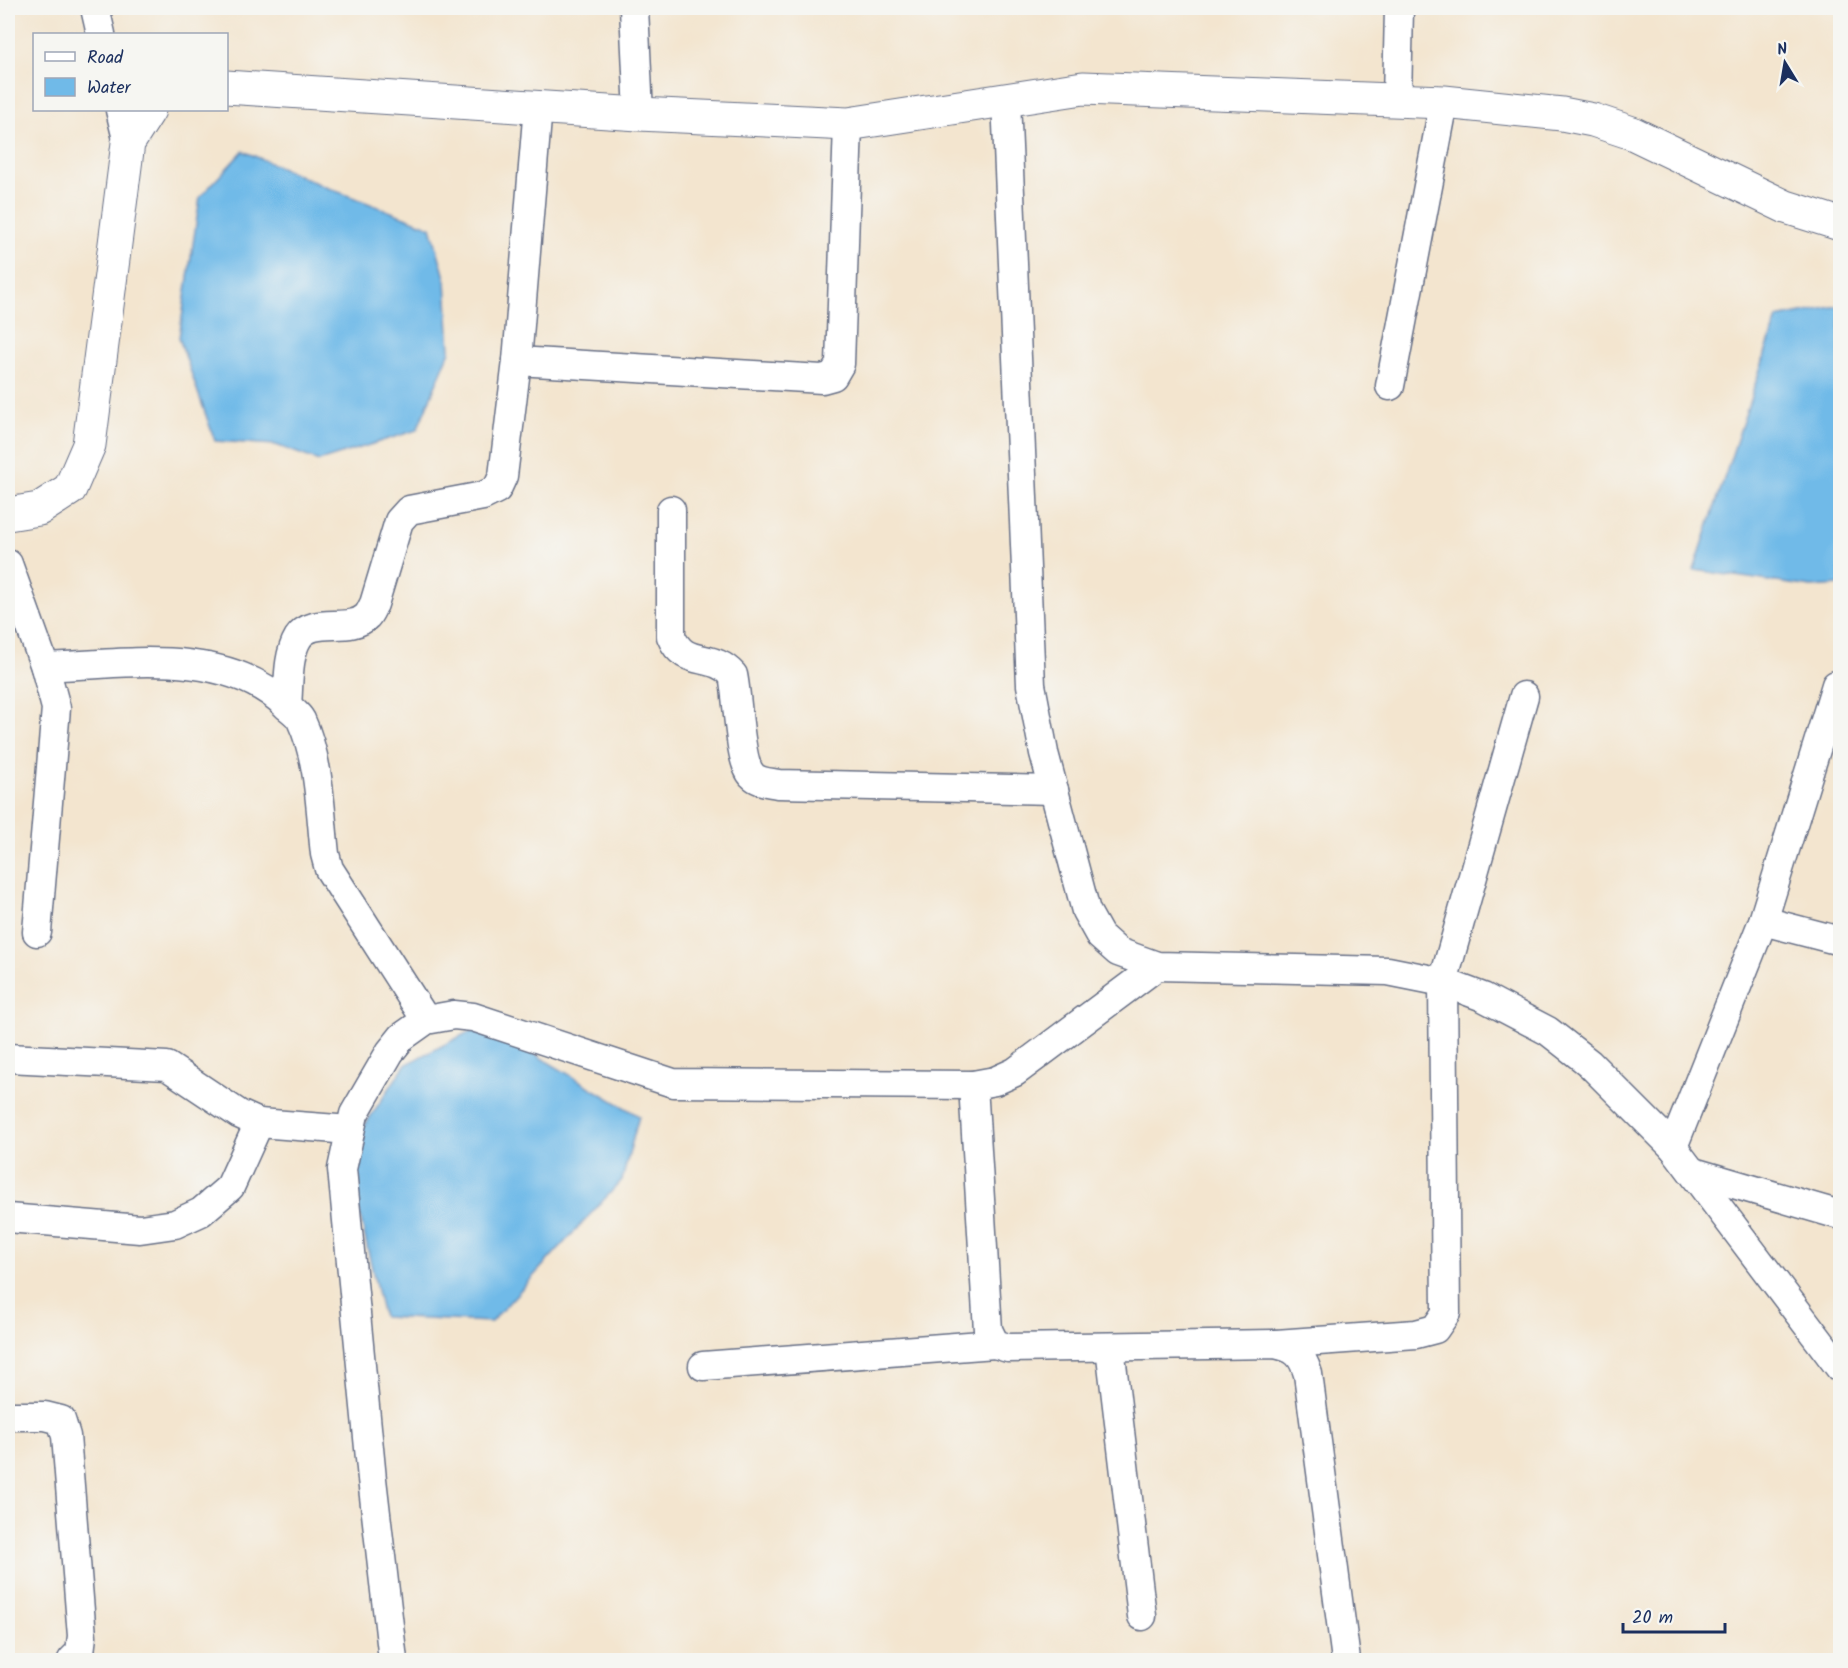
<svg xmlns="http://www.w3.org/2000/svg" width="1848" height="1668" viewBox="0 0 1848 1668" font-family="Kalam,sans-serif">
  <rect width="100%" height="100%" fill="#f6f6f2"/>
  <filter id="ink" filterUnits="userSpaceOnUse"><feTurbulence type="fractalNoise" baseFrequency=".0167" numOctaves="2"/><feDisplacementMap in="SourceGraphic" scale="12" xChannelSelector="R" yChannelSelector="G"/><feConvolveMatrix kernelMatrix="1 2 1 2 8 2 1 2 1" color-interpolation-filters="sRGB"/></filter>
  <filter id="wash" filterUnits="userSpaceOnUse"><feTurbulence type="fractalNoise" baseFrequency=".008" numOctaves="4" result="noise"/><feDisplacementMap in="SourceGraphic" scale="24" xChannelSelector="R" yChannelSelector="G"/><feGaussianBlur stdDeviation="1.35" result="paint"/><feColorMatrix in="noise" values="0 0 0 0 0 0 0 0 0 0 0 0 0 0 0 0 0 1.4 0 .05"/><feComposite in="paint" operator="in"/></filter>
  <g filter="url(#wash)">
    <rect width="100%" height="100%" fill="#f3e5cf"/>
    <g fill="#70bae8" stroke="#4674a3" stroke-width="1.5">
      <polygon points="243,151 323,186 431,227 446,281 450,351 417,430 319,461 276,445 215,441 179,338 200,197"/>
      <polygon points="1837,306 1840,309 1840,585 1811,587 1694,570 1777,318"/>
      <polygon points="484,1024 639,1116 622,1180 491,1322 383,1317 346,1153 405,1065"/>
    </g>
  </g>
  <g filter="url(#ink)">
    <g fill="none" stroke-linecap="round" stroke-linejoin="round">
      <defs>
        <g id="street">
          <polyline points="95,8 101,34"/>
          <polyline points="634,8 639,114"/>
          <polyline points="1006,100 1031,685 1044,753 1086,911 1100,936 1118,952 1157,966 1388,971 1443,982 1483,997 1548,1031 1589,1063 1673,1147 1840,1368"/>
          <polyline points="1397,100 1399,8"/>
          <polyline points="120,110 128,143"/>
          <polyline points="517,361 822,379 833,376 840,364 848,124"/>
          <polyline points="1390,386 1444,102"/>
          <path d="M 671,510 L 671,636 C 684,669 712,651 733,675 C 738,697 739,762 752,775 C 758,782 769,782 778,784 L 1054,790"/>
          <polyline points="8,564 45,667 56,708 37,932"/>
          <path d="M 45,667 C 122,664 224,646 285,704 C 290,709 298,714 301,720 C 320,761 320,810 325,854 L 329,869 L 426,1020"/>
          <path d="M 287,706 C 289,685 287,656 298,638 C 313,615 350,634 367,616 C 370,613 372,607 374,604 L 399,521 L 409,510 L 483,496 L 497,489 L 503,476 L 517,361 L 538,106"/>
          <polyline points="1763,921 1840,941"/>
          <polyline points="8,1058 167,1066 239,1114 259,1123 350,1130"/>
          <path d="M 973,1085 L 988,1330 L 995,1344 L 1008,1348 L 1275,1344 C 1295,1348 1302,1354 1308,1374 L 1346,1660"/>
          <polyline points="1673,1147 1763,921 1836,685"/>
          <polyline points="1693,1172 1840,1215"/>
          <polyline points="8,1218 140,1229 175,1224 201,1212 230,1187 259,1123"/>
          <polyline points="1276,1344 1416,1334 1435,1329 1446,1313 1443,982 1524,696"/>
          <polyline points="1110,1347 1142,1616"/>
          <polyline points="703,1366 995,1344"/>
          <polyline points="8,1416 45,1416 61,1420 66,1436 82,1636 80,1652 72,1660"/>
          <polyline points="393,1660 372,1479 342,1169 354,1114 390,1052 402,1037 426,1020 454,1015 473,1017 673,1083 973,1085 995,1081 1015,1072 1157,966"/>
        </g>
        <g id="secondary">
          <polyline points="226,87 639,114 848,124 1083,88 1444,102 1562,114 1593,120 1632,133 1786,207 1840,224"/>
          <polyline points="8,514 39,509 70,489 89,445 128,143 149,110"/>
        </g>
      </defs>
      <use href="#street" stroke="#676f86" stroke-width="31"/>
      <use href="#secondary" stroke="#676f86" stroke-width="35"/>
      <use href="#street" stroke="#fff" stroke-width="28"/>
      <use href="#secondary" stroke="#fff" stroke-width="33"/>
    </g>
  </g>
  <rect width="1848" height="1668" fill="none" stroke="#f6f6f2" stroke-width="30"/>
  <rect x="33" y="33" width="195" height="78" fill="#f6f6f2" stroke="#9ea6b7" stroke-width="1.5"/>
  <rect x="45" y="52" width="30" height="9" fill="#ffffff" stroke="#9ea6b7" stroke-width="1.5"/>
  <text x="87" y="63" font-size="18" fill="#1b2f5e">Road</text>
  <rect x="45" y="78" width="30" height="18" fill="#70bae8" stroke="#9ea6b7" stroke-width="1.5"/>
  <text x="87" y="93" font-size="18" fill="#1b2f5e">Water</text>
  <g transform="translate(1785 63) rotate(349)" stroke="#f6f6f2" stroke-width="4.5" paint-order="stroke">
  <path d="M0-4.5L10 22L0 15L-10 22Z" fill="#1b2f5e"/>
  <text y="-9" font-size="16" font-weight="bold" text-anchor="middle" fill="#1b2f5e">N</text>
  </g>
  <path d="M1623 1623v9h102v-9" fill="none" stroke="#1b2f5e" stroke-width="3"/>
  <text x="1632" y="1623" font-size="18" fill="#1b2f5e" stroke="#f6f6f2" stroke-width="4.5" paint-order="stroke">20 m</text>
</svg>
